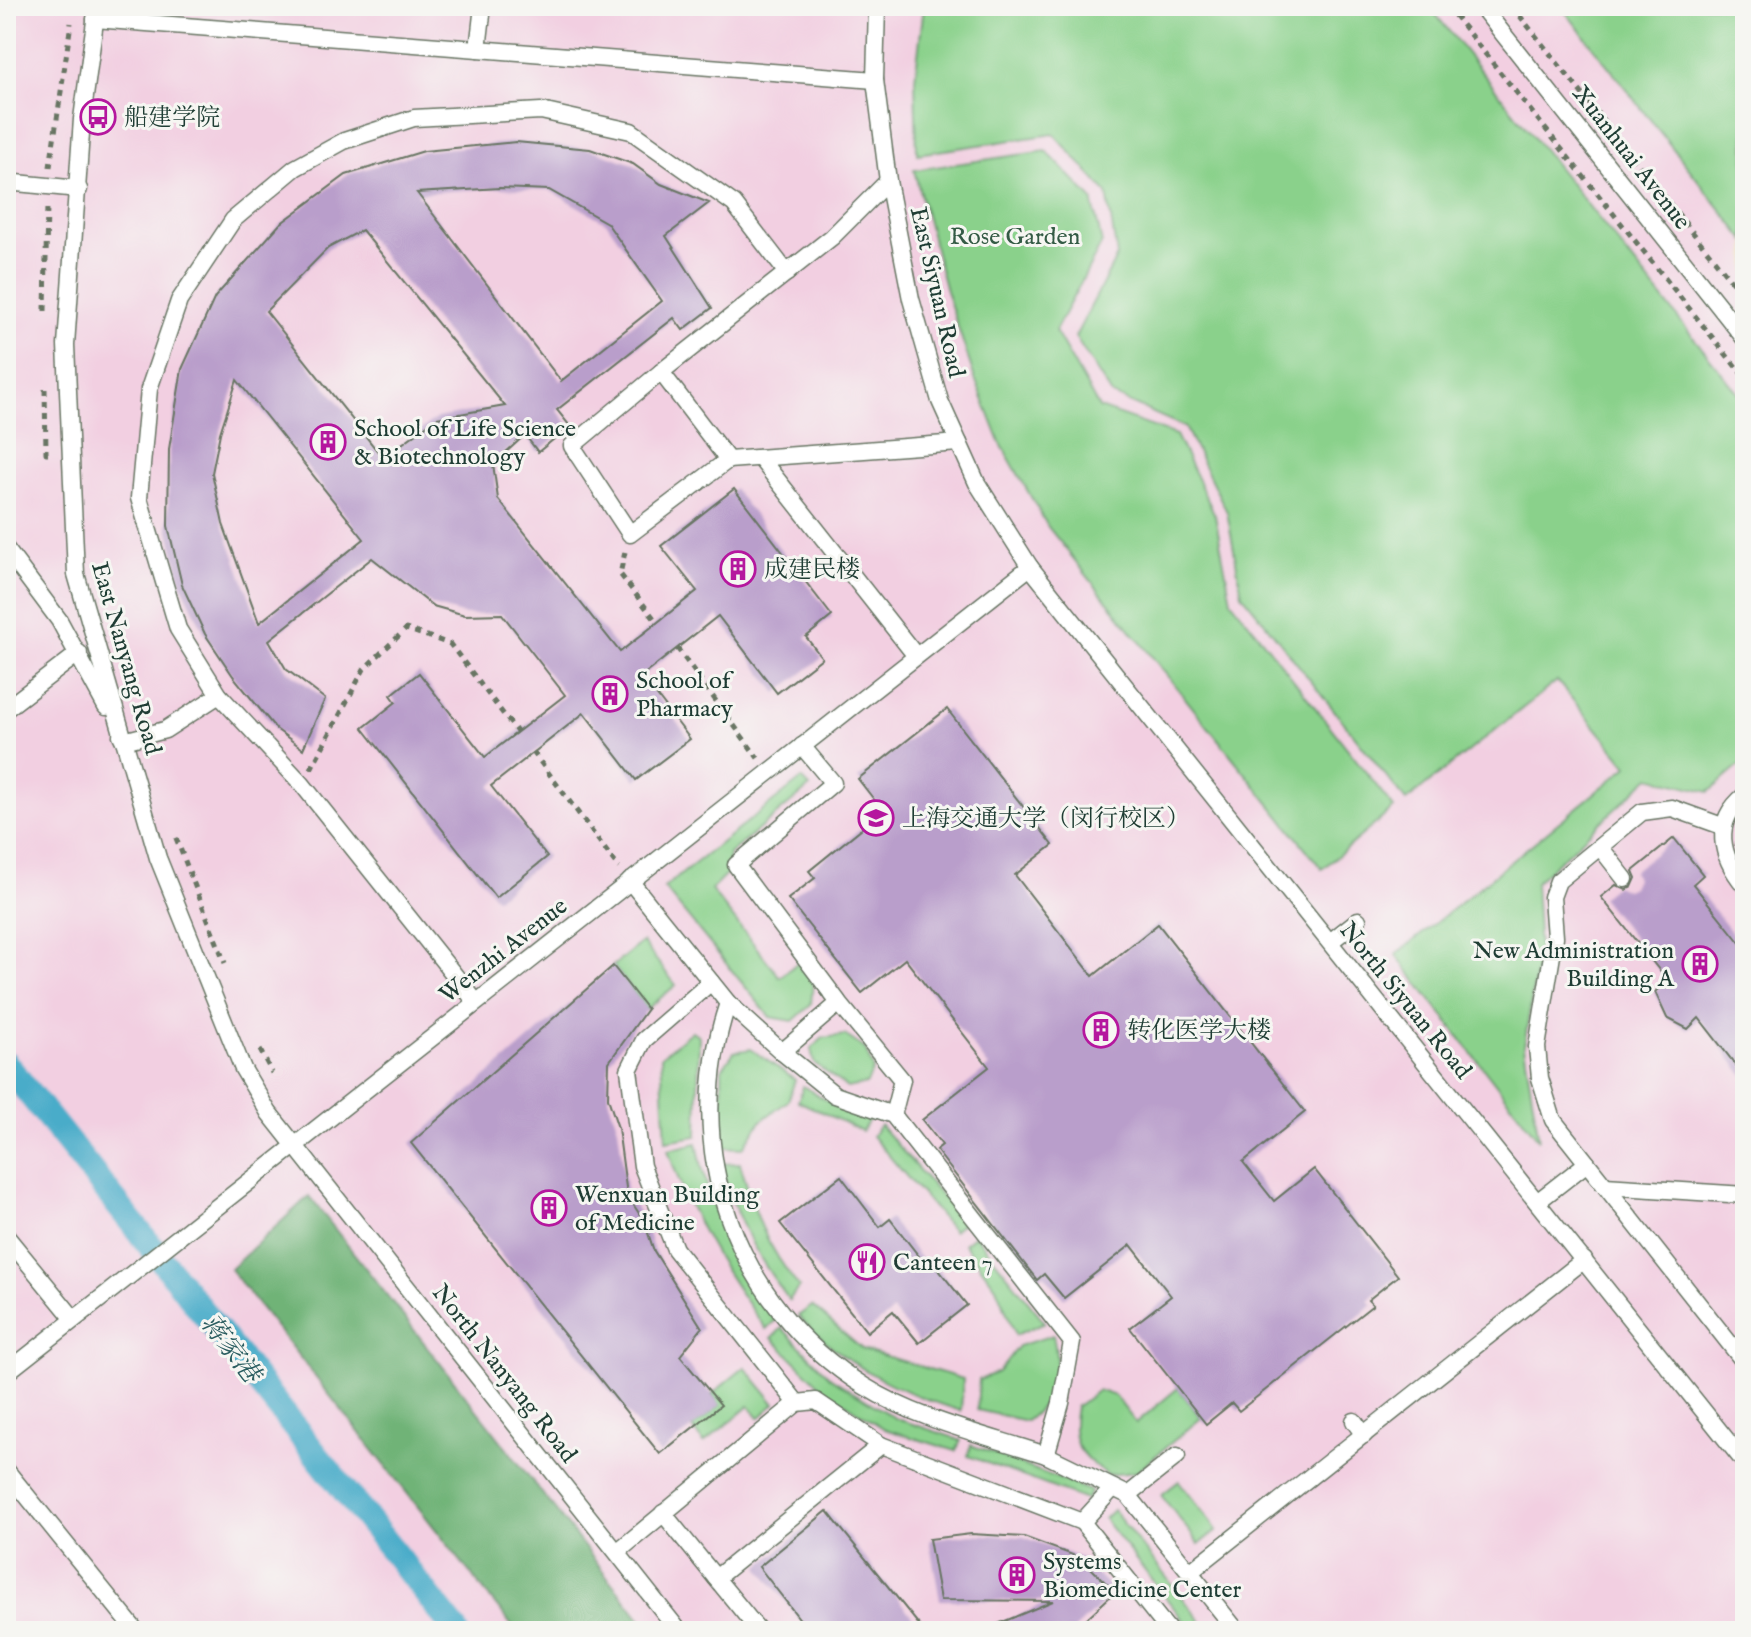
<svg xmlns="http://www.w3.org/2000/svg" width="1751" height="1637" viewBox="0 0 1751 1637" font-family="'IM FELL English','Noto Serif SC',serif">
  <rect width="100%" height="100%" fill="#f6f6f2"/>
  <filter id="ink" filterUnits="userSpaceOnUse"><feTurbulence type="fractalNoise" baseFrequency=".0125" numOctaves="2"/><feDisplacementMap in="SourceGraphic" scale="16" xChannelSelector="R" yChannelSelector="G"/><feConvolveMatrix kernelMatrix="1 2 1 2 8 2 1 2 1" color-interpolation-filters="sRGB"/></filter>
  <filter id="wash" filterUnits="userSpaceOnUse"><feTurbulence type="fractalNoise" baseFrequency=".006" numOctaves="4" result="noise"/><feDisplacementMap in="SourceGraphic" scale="32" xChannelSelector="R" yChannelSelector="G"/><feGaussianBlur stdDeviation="1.8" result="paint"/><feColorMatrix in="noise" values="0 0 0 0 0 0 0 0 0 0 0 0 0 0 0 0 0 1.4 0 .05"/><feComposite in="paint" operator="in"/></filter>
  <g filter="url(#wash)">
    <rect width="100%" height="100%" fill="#edddba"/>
    <rect fill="#f2cfe1" x="6" y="6" width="1739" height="1625"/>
    <g fill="#8ad18b" stroke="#548760" stroke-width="2">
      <polygon points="924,6 1429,6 1745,402 1745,761 1709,792 1650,777 1535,883 1539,952 1524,1046 1539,1140 1396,955 1628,766 1557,681 1406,801 1242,594 1227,512 1185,427 1112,395 1075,337 1117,256 1107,193 1054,134 917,154 915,79"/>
      <polygon points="1561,6 1745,6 1745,240"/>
      <polygon points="1046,151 1092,199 1102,243 1055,331 1099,408 1176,435 1215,515 1231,600 1394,808 1322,869 1048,527 1000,442 974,376 946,291 914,170"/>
      <polygon points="802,779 810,787 729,854 727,874 711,890 780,977 797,963 813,981 811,1005 793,1021 770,1017 664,888"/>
      <polygon points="642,942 676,985 647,1009 613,966"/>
      <polygon points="692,1031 699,1036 697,1136 666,1141 661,1056"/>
      <polygon points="845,1035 865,1049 873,1069 867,1084 847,1088 814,1063 811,1049 823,1038"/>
      <polygon points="751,1049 795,1080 788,1101 762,1120 743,1148 723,1147 722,1069 734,1052"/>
      <polygon points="803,1086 837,1107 869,1120 862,1131 798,1101"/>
      <polygon points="880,1125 964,1222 953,1231 872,1136"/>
      <path d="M 697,1143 C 709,1210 734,1266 775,1321 L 766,1329 C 724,1274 689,1216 668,1150 Z"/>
      <path d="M 740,1163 C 756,1216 764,1243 799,1287 L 789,1300 C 757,1257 734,1217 721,1164 Z"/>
      <polygon points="975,1235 1045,1322 1016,1335 996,1287 964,1244"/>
      <path d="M 812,1306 L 862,1349 L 963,1379 L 961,1411 C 894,1390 848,1367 798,1316 Z"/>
      <polygon points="782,1328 831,1378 895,1418 961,1440 956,1451 885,1429 822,1388 772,1338"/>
      <path d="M 1053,1335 C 1061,1370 1056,1398 1026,1421 L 977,1410 L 979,1380 L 998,1372 L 1018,1346 Z"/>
      <polygon points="745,1367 775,1404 759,1418 749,1406 704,1443 692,1428 720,1405 712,1394"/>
      <path d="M 1178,1388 L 1201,1418 L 1136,1472 L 1107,1475 C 1078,1453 1069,1443 1076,1407 L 1098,1390 L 1115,1396 L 1136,1423 Z"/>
      <polygon points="971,1445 1091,1491 1086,1500 968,1456"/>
      <polygon points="1179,1481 1217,1530 1199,1544 1161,1495"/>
      <polygon points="1113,1510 1209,1631 1192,1631 1104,1519"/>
    </g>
    <polygon fill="#6fb377" stroke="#477856" stroke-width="2" points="309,1196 650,1631 516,1631 230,1269"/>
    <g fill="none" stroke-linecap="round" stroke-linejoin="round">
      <polyline stroke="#49acc9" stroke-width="26" points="6,1064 456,1631"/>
    </g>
    <g id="blocks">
      <g fill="#b99ecb" fill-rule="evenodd">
        <path d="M 516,142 L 590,149 L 633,164 L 661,184 L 709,203 L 666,236 L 712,308 L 683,330 L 674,318 L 557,410 L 570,426 L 538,452 L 525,435 L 493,464 L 498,499 L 620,652 L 697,591 L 661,546 L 734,489 L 832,616 L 806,637 L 822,658 L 777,693 L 718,616 L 642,676 L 690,739 L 636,780 L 584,713 L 491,786 L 547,857 L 496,898 L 363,728 L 396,702 L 391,695 L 419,673 L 485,757 L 565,695 L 502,614 L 465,615 L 433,606 L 372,558 L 269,640 L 286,669 L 325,699 L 303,749 L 276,729 L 233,676 L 205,634 L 182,585 L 168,526 L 169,449 L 182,369 L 215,297 L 280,224 L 346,175 L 424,151 ZM 500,188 L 549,190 L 607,223 L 662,301 L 561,381 L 417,193 ZM 362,230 L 505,406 L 437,418 L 383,458 L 266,311 L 328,248 ZM 237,380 L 364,539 L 259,623 L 223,524 L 212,473 L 220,433 Z"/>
        <polygon points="947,709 1053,845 1015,875 1093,976 1158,924 1305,1112 1243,1162 1274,1201 1314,1169 1398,1276 1368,1300 1373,1305 1239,1411 1232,1403 1206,1424 1130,1328 1171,1296 1131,1245 1064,1298 1044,1274 1037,1280 936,1150 942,1145 922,1120 989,1067 905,959 862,993 788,899 815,878 809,871 883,811 858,779"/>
        <polygon points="1674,838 1703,875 1693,884 1745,949 1745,1077 1699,1018 1688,1029 1667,1018 1655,992 1667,980 1601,897 1616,885 1626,890 1632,887 1636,878 1633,871"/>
        <polygon points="613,966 647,1009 609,1062 608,1098 618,1128 627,1195 644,1221 654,1251 702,1328 680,1356 721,1405 660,1454 411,1143"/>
        <polygon points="841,1176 880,1227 890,1219 925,1264 930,1259 967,1305 919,1343 893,1311 867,1332 780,1223"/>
        <polygon points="827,1511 886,1584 924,1631 809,1631 759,1567"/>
        <polygon points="971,1534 1024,1537 1081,1558 1115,1592 1073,1631 981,1631 1053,1601 940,1600 929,1539"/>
      </g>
    </g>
  </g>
  <g filter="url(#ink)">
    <use href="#blocks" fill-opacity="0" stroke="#677563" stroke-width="2"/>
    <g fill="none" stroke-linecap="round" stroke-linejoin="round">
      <defs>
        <g id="service">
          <polyline points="97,6 82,119 66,345 76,574 158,858 243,1069 269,1113 679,1631"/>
          <polyline points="877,6 875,80 888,181 911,299 940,401 977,483 1030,567 1745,1463"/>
          <polyline points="1481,6 1745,339"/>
          <polyline points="95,19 875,80"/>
          <polyline points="478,49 483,6"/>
          <polyline points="888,181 832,237 661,372 728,460 959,443"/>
          <polyline points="6,182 79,189"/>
          <polyline points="661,372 572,446 630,534 728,460"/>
          <polyline points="760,458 916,656"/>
          <polyline points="6,549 59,620 106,707"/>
          <polyline points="6,709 79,653"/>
          <polyline points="121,735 124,741 165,730 219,695"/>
          <polyline points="802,746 833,783 736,865 839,1003"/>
          <path d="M 1745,795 C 1712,822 1720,856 1745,886"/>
          <polyline points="1722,826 1672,808 1642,812 1558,881 1552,897 1555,937 1537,1047 1540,1078 1553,1120 1745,1363"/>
          <polyline points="1600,847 1625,879"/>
          <polyline points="630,881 728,1003 782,1052 835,1095 893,1115 1072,1342 1061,1403 1046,1455 1128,1495 1237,1631"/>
          <polyline points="1330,942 1358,920"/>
          <polyline points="711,982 644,1040 629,1070 642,1166 675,1249 797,1403"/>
          <polyline points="476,1002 302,784 219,695 178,629 139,498 149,389 179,301 233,220 295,168 344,141 414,118 541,111 631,131 734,204 787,273"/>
          <path d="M 728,1003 C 679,1147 734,1305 864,1386 C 918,1420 985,1435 1046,1455"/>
          <polyline points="782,1052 839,1003 902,1080 893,1115"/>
          <polyline points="1605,1186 1745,1195"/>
          <polyline points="1537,1202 1587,1163"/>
          <polyline points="6,1236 74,1319"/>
          <polyline points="6,1373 1030,567"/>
          <polyline points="1354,1421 1364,1435"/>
          <polyline points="6,1470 136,1631"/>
          <polyline points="1128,1495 1177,1456"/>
          <polyline points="663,1513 759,1631"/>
          <polyline points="1082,1522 1113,1488"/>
          <polyline points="617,1552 797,1403 816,1401 881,1445"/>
          <polyline points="1190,1572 1584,1260"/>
          <polyline points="716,1578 881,1445 1082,1522 1169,1631"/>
        </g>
      </defs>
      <use href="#service" stroke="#677563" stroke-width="19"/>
      <g stroke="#677563" stroke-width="5" stroke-dasharray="6 6" stroke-linecap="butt">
        <polyline points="1447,6 1745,378"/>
        <polyline points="1512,6 1745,298"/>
        <polyline points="50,167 71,23"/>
        <polyline points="45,311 47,205"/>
        <polyline points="45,389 46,453 52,453"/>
        <polyline points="625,552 620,574 657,622"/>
        <polyline points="677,648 758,758"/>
        <polyline points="533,752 619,868"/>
        <polyline points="311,769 364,669 406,629 450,644 517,732"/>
        <polyline points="176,838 225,963"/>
        <polyline points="260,1050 272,1073"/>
      </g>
      <use href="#service" stroke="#fff" stroke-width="16"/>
    </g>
  </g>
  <defs>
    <symbol id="bus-ring" viewBox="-11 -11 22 22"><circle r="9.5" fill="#f6f6f2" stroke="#b5179e" stroke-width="1.5"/><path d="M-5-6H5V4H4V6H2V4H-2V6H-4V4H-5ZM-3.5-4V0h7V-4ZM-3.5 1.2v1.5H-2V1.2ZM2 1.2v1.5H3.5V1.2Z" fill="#b5179e"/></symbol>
    <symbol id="building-ring" viewBox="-11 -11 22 22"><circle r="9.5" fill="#f6f6f2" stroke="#b5179e" stroke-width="1.5"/><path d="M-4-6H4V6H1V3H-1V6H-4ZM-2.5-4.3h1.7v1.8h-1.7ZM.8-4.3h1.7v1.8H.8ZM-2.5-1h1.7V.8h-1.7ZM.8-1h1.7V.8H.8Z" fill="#b5179e"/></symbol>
    <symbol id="university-ring" viewBox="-11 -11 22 22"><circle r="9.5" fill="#f6f6f2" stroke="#b5179e" stroke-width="1.5"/><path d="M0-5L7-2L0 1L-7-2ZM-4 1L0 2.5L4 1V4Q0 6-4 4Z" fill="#b5179e"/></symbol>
    <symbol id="restaurant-ring" viewBox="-11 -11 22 22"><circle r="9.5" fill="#f6f6f2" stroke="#b5179e" stroke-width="1.5"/><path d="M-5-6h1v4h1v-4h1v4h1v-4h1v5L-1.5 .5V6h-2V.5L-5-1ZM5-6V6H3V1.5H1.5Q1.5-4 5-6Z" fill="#b5179e"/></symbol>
  </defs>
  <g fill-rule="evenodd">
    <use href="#bus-ring" x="78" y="97" width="40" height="40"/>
    <use href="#building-ring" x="308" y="422" width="40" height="40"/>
    <use href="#building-ring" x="718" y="549" width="40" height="40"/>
    <use href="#building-ring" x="590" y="674" width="40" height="40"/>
    <use href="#university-ring" x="856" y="798" width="40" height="40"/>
    <use href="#building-ring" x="1680" y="944" width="40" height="40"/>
    <use href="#building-ring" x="1081" y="1010" width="40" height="40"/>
    <use href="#building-ring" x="529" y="1188" width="40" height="40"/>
    <use href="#restaurant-ring" x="847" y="1242" width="40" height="40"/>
    <use href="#building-ring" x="997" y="1555" width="40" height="40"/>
  </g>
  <g text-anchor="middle" stroke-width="6" stroke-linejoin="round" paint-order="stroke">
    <g font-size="24" fill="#1f3d34" stroke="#f6f6f2" text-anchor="start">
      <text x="124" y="125">船建学院</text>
      <text x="354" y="436">School of Life Science<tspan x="354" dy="28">&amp; Biotechnology</tspan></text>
      <text x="764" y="577">成建民楼</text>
      <text x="636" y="688">School of<tspan x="636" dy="28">Pharmacy</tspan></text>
      <text x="902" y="826">上海交通大学（闵行校区）</text>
      <text x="1674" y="958" text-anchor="end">New Administration<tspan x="1674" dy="28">Building A</tspan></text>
      <text x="1127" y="1038">转化医学大楼</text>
      <text x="575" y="1202">Wenxuan Building<tspan x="575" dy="28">of Medicine</tspan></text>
      <text x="893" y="1270">Canteen 7</text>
      <text x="1043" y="1569">Systems<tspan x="1043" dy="28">Biomedicine Center</tspan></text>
    </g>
    <g font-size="24" fill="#1f3d34" stroke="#f6f6f2">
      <text transform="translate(1632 157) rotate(52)" y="8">Xuanhuai Avenue</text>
      <text transform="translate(938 292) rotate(77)" y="8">East Siyuan Road</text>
      <text transform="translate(127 658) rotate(74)" y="8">East Nanyang Road</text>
      <text transform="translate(503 950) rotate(-38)" y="8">Wenzhi Avenue</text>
      <text transform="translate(1406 1000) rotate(51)" y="8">North Siyuan Road</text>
      <text transform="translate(505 1373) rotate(52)" y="8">North Nanyang Road</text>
    </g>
    <g font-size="24" fill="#345b45" stroke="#f6f6f2">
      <text x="1015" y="244">Rose Garden</text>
    </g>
    <g font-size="26" font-style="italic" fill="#2c5e61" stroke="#f6f6f2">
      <text transform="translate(231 1348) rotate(52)" y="9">蒋家港</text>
    </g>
  </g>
  <rect width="1751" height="1637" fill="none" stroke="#f6f6f2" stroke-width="32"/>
</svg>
